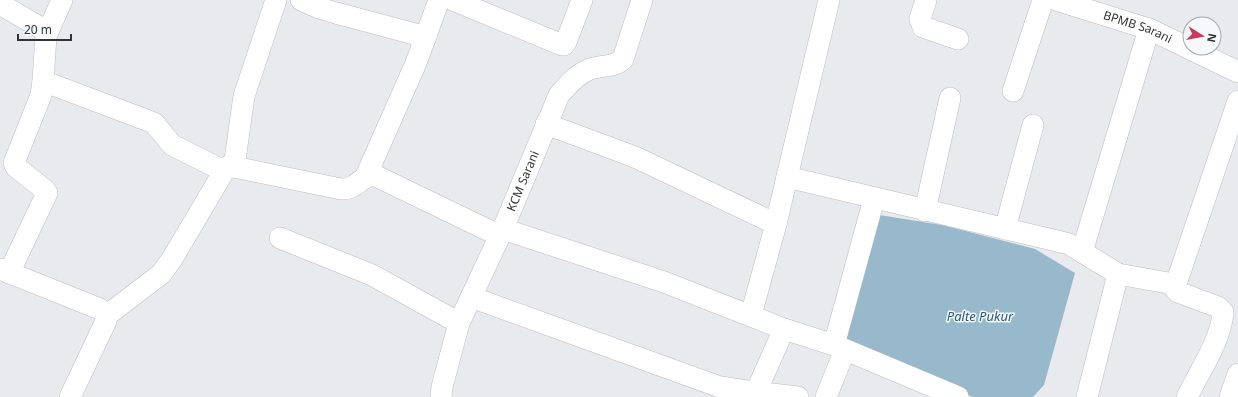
<svg xmlns="http://www.w3.org/2000/svg" width="1238" height="397" viewBox="0 0 1238 397" font-family="'Noto Sans',sans-serif">
  <rect width="100%" height="100%" fill="#e8eaed"/>
  <polygon fill="#98b8cb" points="873,214 942,225 1035,249 1075,273 1044,385 1033,397 973,397 835,343"/>
  <g fill="none" stroke-linecap="round" stroke-linejoin="round">
    <defs>
      <g id="minor">
        <polyline points="301,0 319,8 336,13 426,37"/>
        <polyline points="453,0 562,45 564,45 566,42 582,0"/>
        <polyline points="926,0 920,19 923,27 958,39"/>
        <path id="s1" d="M 1056,0 L 1149,29 L 1238,72"/>
        <polyline points="0,4 48,32"/>
        <polyline points="43,81 154,123 172,145 224,171"/>
        <polyline points="1013,91 1043,0"/>
        <polyline points="546,124 635,157 776,224"/>
        <polyline points="234,167 244,96 276,0"/>
        <polyline points="366,176 416,63 439,0"/>
        <polyline points="787,177 829,0"/>
        <polyline points="925,211 950,98"/>
        <polyline points="503,229 664,282 784,329 834,345 958,397"/>
        <polyline points="1005,229 1033,125"/>
        <polyline points="280,238 372,275 459,323"/>
        <polyline points="1082,252 1149,29"/>
        <polyline points="0,269 100,309 106,314 106,321 70,397"/>
        <polyline points="9,273 47,193 45,190 16,167 14,163 41,95 43,81 46,36 62,0"/>
        <polyline points="1118,274 1168,283 1173,283 1177,281 1238,101"/>
        <path d="M 1173,283 L 1175,289 L 1178,292 L 1218,307 L 1223,312 C 1221,341 1199,372 1187,397"/>
        <polyline points="471,297 720,387 754,392 798,397"/>
        <polyline points="751,315 776,224 787,177 1057,241 1069,244 1118,274 1087,397"/>
        <path d="M 106,316 L 161,274 L 172,259 L 224,171 L 229,166 L 341,189 C 358,190 360,174 376,176 L 500,236"/>
        <polyline points="834,345 874,199"/>
        <polyline points="756,392 784,329"/>
        <path id="s2" d="M 441,397 L 442,387 L 459,323 L 503,229 L 559,95 C 568,85 577,74 590,69 C 601,65 614,68 623,59 L 642,0"/>
        <polyline points="826,397 845,350"/>
        <polyline points="1230,397 1238,374"/>
      </g>
    </defs>
    <use href="#minor" stroke="#bbbdc0" stroke-width="22"/>
    <use href="#minor" stroke="#fff" stroke-width="21"/>
  </g>
  <g text-anchor="middle" stroke-width="3" stroke-linejoin="round" paint-order="stroke">
    <g font-size="12" fill="#323334" stroke="#f6f8fa">
      <text dy="4" stroke="none"><textPath href="#s1" startOffset="86">BPMB Sarani</textPath></text>
      <text dy="4" stroke="none"><textPath href="#s2" startOffset="232">KCM Sarani</textPath></text>
    </g>
    <g font-size="13" font-style="italic" fill="#225976" stroke="#f6f8fa">
      <text x="980" y="321">Palte Pukur</text>
    </g>
  </g>
  <g transform="translate(1202 36) rotate(101)"><circle r="19" fill="#f6f8fa" stroke="#a8a9ab"/>
  <path d="M0-3L7 15L0 10L-7 15Z" fill="#c9395c"/>
  <text y="-6" font-size="11" font-weight="bold" text-anchor="middle" fill="#323334">N</text>
  </g>
  <path d="M18 34v6h53v-6" fill="none" stroke="#323334" stroke-width="2"/>
  <text x="24" y="34" font-size="12" fill="#323334" stroke="#f6f8fa" stroke-width="3" paint-order="stroke">20 m</text>
</svg>
